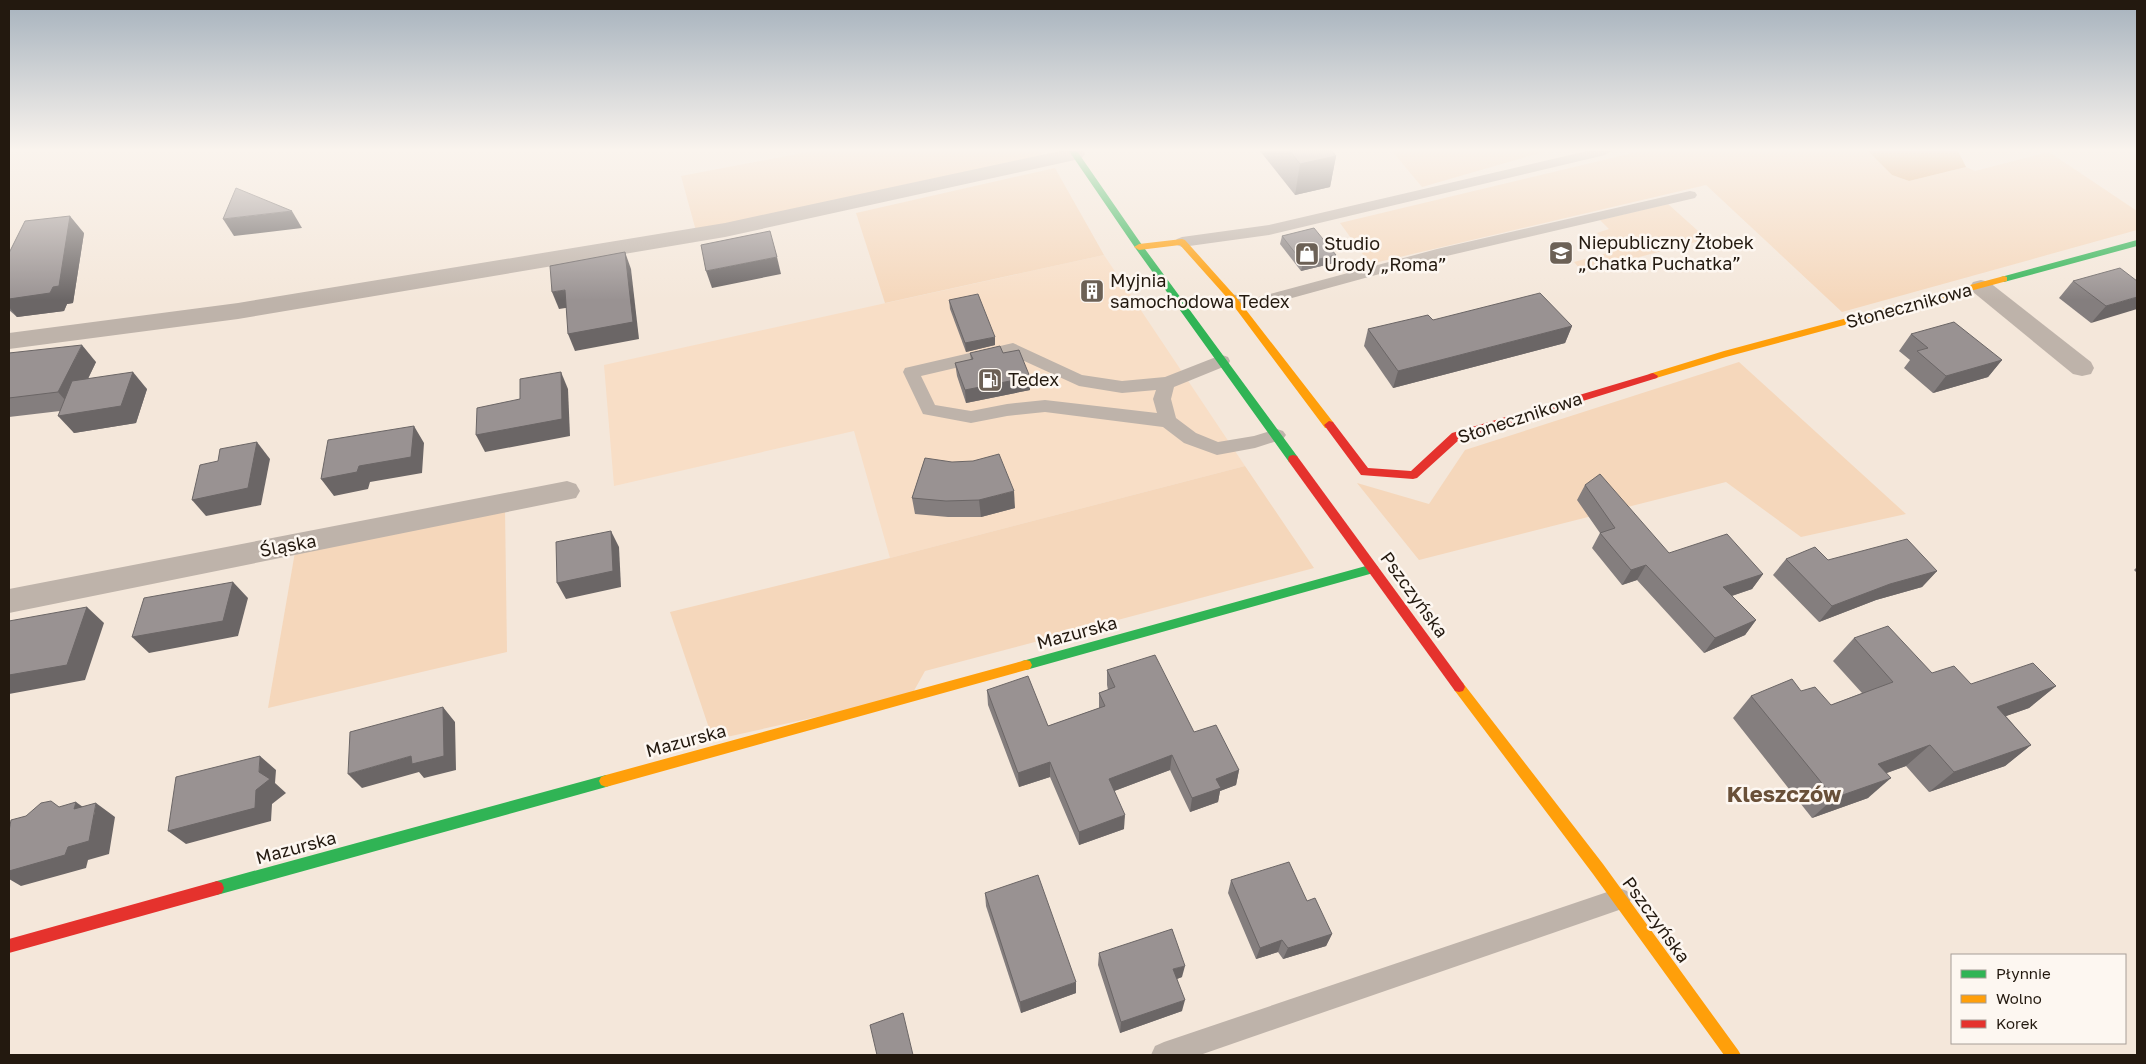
<svg xmlns="http://www.w3.org/2000/svg" width="2146" height="1064" viewBox="0 0 2146 1064" font-family="'Golos Text',sans-serif">
  <rect width="100%" height="100%" fill="#f4e7da"/>
  <polygon fill="#f8dec6" points="1104,255 1245,466 890,558 854,431 614,486 604,365"/>
  <g fill="#f5d7bb">
    <polygon points="813,151 1039,151 1043,157 696,231 681,176"/>
    <polygon points="1392,151 1547,151 1422,187"/>
    <polygon points="1641,151 1868,151 1892,175 1909,181 1966,167 1975,171 2049,152 2137,211 2137,230 1842,312 1706,185 1370,264 1340,223"/>
    <polygon points="1055,168 1104,255 885,303 856,213"/>
    <polygon points="1668,204 1707,239 1583,272 1574,262 1615,251 1597,233 1609,229 1600,220"/>
    <polygon points="1739,362 1906,514 1801,537 1726,482 1419,560 1357,483 1429,504 1465,450"/>
    <polygon points="1245,466 1314,568 925,671 911,696 713,740 670,612 890,558"/>
    <polygon points="505,509 507,652 268,708 295,552"/>
  </g>
  <polygon fill="#e3b07d" points="1868,151 1958,151 1966,167 1909,181 1892,175"/>
  <g fill="none" stroke-linecap="round" stroke-linejoin="round">
    <g fill="#beb3aa" fill-rule="evenodd">
      <polygon points="1587,151 1612,151 1605,155 1269,235 1182,247 1177,245 1174,242 1177,239 1182,237 1269,225"/>
      <path d="M 1690,191 L 1695,192 L 1697,195 L 1695,198 L 1438,258 L 1255,308 C 1245,308 1232,308 1225,299 L 1227,295 C 1236,293 1246,298 1255,298 L 1437,249 Z"/>
      <path d="M 1013,343 L 1082,375 L 1122,381 L 1165,377 L 1216,357 L 1222,355 L 1228,357 L 1230,361 L 1228,365 L 1174,387 L 1171,399 L 1176,418 L 1196,433 L 1218,442 L 1254,436 L 1277,429 L 1283,431 L 1286,435 L 1283,439 L 1255,448 L 1217,455 L 1184,443 L 1163,427 L 1045,412 L 1007,416 L 971,423 L 923,414 L 903,372 L 905,368 ZM 1011,355 L 1079,386 L 1122,393 L 1156,390 L 1153,399 L 1157,413 L 1045,400 L 1007,404 L 971,411 L 935,405 L 921,376 Z"/>
      <polygon points="1619,888 1627,891 1631,899 1627,907 1619,910 1200,1055 1151,1055 1155,1046 1164,1042"/>
    </g>
    <g fill="#beb3aa" fill-rule="evenodd">
      <polygon points="1060,151 1083,151 1085,154 1082,158 1075,160 725,237 238,319 9,349 9,333 238,303 725,223"/>
      <polygon points="1981,280 1989,282 2091,362 2094,368 2091,374 2082,376 2073,374 1973,292 1970,287 1973,282"/>
      <polygon points="567,481 576,484 580,491 576,498 9,613 9,589"/>
    </g>
    <g fill="#30b455" fill-rule="evenodd">
      <polygon points="1069,151 1077,151 1142,245 1297,456 1298,459 1297,462 1289,462 1136,249"/>
      <polygon points="2137,240 2137,246 2004,282 1999,279 2001,277"/>
      <polygon points="1373,564 1377,566 1379,569 1377,572 1026,670 1022,669 1020,665 1022,661 1026,660"/>
      <polygon points="606,775 611,777 613,781 611,785 606,787 217,895 212,893 210,888 212,883 217,881"/>
    </g>
    <g fill="#ff9f0a" fill-rule="evenodd">
      <polygon points="1182,239 1185,240 1236,297 1333,422 1334,425 1333,428 1325,428 1230,301 1180,245 1139,250 1134,247 1139,244"/>
      <polygon points="2004,276 2007,277 2007,281 1726,357 1653,379 1648,376 1649,374 1724,351"/>
      <polygon points="1026,660 1030,661 1032,665 1030,669 1026,670 606,787 601,785 599,781 601,777 606,775"/>
      <polygon points="1459,682 1463,683 1603,864 1738,1050 1741,1055 1724,1055 1593,874 1455,691 1453,687 1455,683"/>
    </g>
    <g fill="#e5322d" fill-rule="evenodd">
      <polygon points="1653,373 1658,376 1657,378 1460,439 1417,478 1413,479 1361,475 1324,425 1329,421 1333,422 1368,468 1411,471 1452,433"/>
      <polygon points="1293,455 1297,456 1463,683 1465,687 1463,691 1459,692 1455,691 1289,462 1288,459 1289,456"/>
      <polygon points="217,881 222,883 224,888 222,893 217,895 9,953 9,939"/>
    </g>
  </g>
  <g fill="#847e7e">
    <polygon points="1260,151 1332,151 1336,156 1330,187 1295,195"/>
    <polygon points="84,233 73,303 67,304 64,311 17,317 9,310 9,253"/>
    <polygon points="1282,236 1334,263 1301,271 1280,244"/>
    <polygon points="2073,281 2137,281 2091,323 2059,298"/>
    <polygon points="949,300 995,345 966,352 950,309"/>
    <polygon points="1433,320 1572,326 1565,343 1393,388 1364,346 1368,329"/>
    <polygon points="1911,334 2002,360 1988,377 1933,393 1904,368 1910,360 1899,351"/>
    <polygon points="9,353 96,362 88,379 147,389 136,423 74,433 60,411 9,417"/>
    <polygon points="970,353 1003,353 1030,390 966,403 957,376 955,363 971,360"/>
    <polygon points="925,458 1015,508 981,517 948,517 915,514 912,498"/>
    <polygon points="1585,485 1669,553 1763,574 1752,589 1732,596 1756,620 1745,635 1704,653 1637,580 1622,585 1592,548 1600,533 1577,500"/>
    <polygon points="1786,559 1828,560 1937,571 1922,587 1876,600 1819,622 1773,575"/>
    <polygon points="2137,567 2137,573 2134,570"/>
    <polygon points="1854,638 1932,673 1971,684 2056,686 2029,708 2006,716 2031,745 2005,766 1929,792 1906,766 1887,773 1868,798 1812,818 1733,718 1751,696 1801,691 1831,705 1862,693 1833,661"/>
    <polygon points="1107,670 1194,732 1239,770 1236,785 1220,791 1218,802 1190,812 1170,770 1114,791 1124,829 1079,845 1050,777 1019,787 988,705 987,690 1048,726 1099,708 1099,693 1108,690 1107,685"/>
    <polygon points="1231,880 1307,901 1332,934 1326,946 1283,959 1278,952 1256,959 1228,893"/>
    <polygon points="985,893 1076,993 1021,1013 986,906"/>
    <polygon points="1099,953 1182,977 1177,979 1182,1011 1120,1033 1098,965"/>
  </g>
  <g fill="#6b6666">
    <polygon points="1336,156 1330,187 1295,195 1300,164"/>
    <polygon points="292,211 302,228 234,236 223,219"/>
    <polygon points="70,216 84,233 73,303 67,304 64,311 17,317 9,307 9,299"/>
    <polygon points="625,252 631,269 639,339 575,351 568,334"/>
    <polygon points="1336,255 1334,263 1301,271 1303,263"/>
    <polygon points="777,257 781,274 712,288 706,271"/>
    <polygon points="565,290 572,307 559,309 552,292"/>
    <polygon points="2137,297 2137,309 2091,323 2106,306"/>
    <polygon points="1572,326 1565,343 1393,388 1398,371"/>
    <polygon points="995,337 995,345 966,352 965,343"/>
    <polygon points="82,345 96,362 73,409 58,392"/>
    <polygon points="2002,360 1988,377 1933,393 1946,376"/>
    <polygon points="133,372 147,389 136,423 74,433 58,416"/>
    <polygon points="561,372 568,389 570,436 485,452 476,435"/>
    <polygon points="1030,377 1030,390 966,403 965,390"/>
    <polygon points="414,426 424,443 422,473 370,482 368,489 334,496 321,479 359,466"/>
    <polygon points="257,442 270,459 261,505 206,516 192,500"/>
    <polygon points="1014,491 1015,508 981,517 979,500"/>
    <polygon points="611,531 619,547 621,587 566,599 557,583"/>
    <polygon points="1646,565 1637,580 1622,585 1631,570"/>
    <polygon points="1937,571 1922,587 1876,600 1819,622 1832,606 1890,584"/>
    <polygon points="1763,574 1752,589 1713,602 1723,587"/>
    <polygon points="233,582 248,598 238,636 149,653 132,637"/>
    <polygon points="87,607 104,623 85,680 9,694 9,675"/>
    <polygon points="1756,620 1745,635 1704,653 1715,638"/>
    <polygon points="2056,686 2029,708 1972,728 1997,707"/>
    <polygon points="443,707 455,722 456,770 424,778 419,772 362,788 348,774 411,756"/>
    <polygon points="1930,745 1906,766 1855,784 1878,764"/>
    <polygon points="2031,745 2005,766 1929,792 1954,772"/>
    <polygon points="1172,755 1170,770 1109,793 1109,779"/>
    <polygon points="260,756 276,770 275,783 286,793 272,804 271,821 186,844 168,831 259,772"/>
    <polygon points="1050,762 1050,777 1019,787 1018,773"/>
    <polygon points="1239,770 1236,785 1220,791 1218,802 1190,812 1192,798 1216,779"/>
    <polygon points="1891,778 1868,798 1812,818 1834,798"/>
    <polygon points="76,802 94,815 96,803 115,817 109,854 88,860 86,868 21,886 9,879 9,871 74,809"/>
    <polygon points="1125,815 1124,829 1079,845 1079,832"/>
    <polygon points="1332,934 1326,946 1283,959 1288,948"/>
    <polygon points="1282,940 1278,952 1256,959 1260,948"/>
    <polygon points="1185,966 1182,977 1171,981 1173,969"/>
    <polygon points="1076,982 1076,993 1021,1013 1020,1002"/>
    <polygon points="1185,1000 1182,1011 1120,1033 1121,1022"/>
  </g>
  <g fill="#999292" stroke="#6b6666">
    <polygon points="1290,151 1332,151 1336,156 1300,164"/>
    <polygon points="236,188 292,211 223,219"/>
    <polygon points="70,216 59,286 53,287 50,293 9,299 9,253 25,221"/>
    <polygon points="1314,228 1336,255 1303,263 1282,236"/>
    <polygon points="770,231 777,257 706,271 701,245"/>
    <polygon points="625,252 633,322 568,334 565,290 552,292 550,266"/>
    <polygon points="2120,268 2137,281 2137,297 2106,306 2073,281"/>
    <polygon points="1540,293 1572,326 1398,371 1368,329 1428,315 1433,320"/>
    <polygon points="978,294 995,337 965,343 949,300"/>
    <polygon points="1954,322 2002,360 1946,376 1917,351 1928,348 1911,334"/>
    <polygon points="82,345 58,392 9,398 9,353"/>
    <polygon points="1000,346 1003,353 1019,350 1030,377 965,390 955,363 973,359 970,353"/>
    <polygon points="133,372 121,406 58,416 72,381"/>
    <polygon points="561,372 562,419 476,435 477,408 520,399 520,379"/>
    <polygon points="414,426 411,457 359,466 357,472 321,479 328,440"/>
    <polygon points="257,442 248,488 192,500 200,465 218,461 220,449"/>
    <polygon points="999,454 1014,491 979,500 946,501 912,498 925,458 952,462 973,461"/>
    <polygon points="1600,474 1669,553 1727,534 1763,574 1723,587 1756,620 1715,638 1646,565 1631,570 1600,533 1615,528 1585,485"/>
    <polygon points="611,531 613,571 557,583 556,542"/>
    <polygon points="1907,539 1937,571 1890,584 1832,606 1786,559 1815,547 1828,560"/>
    <polygon points="233,582 223,621 132,637 144,598"/>
    <polygon points="87,607 67,665 9,675 9,621"/>
    <polygon points="1888,626 1932,673 1954,666 1971,684 2033,663 2056,686 1997,707 2031,745 1954,772 1930,745 1878,764 1891,778 1834,798 1751,696 1792,679 1801,691 1815,687 1831,705 1893,682 1854,638"/>
    <polygon points="1155,655 1194,732 1216,725 1239,770 1216,779 1221,788 1192,798 1172,755 1109,779 1125,815 1079,832 1050,762 1018,773 987,690 1028,676 1048,726 1105,706 1099,693 1115,687 1107,670"/>
    <polygon points="443,707 444,756 412,764 411,756 348,774 350,732"/>
    <polygon points="260,756 259,772 270,779 256,790 255,808 168,831 176,777"/>
    <polygon points="51,801 59,807 76,802 74,809 96,803 89,841 68,847 65,855 9,871 9,831 11,820 26,816 41,803"/>
    <polygon points="1289,862 1307,901 1315,898 1332,934 1288,948 1282,940 1260,948 1231,880"/>
    <polygon points="1038,875 1076,982 1020,1002 985,893"/>
    <polygon points="1172,929 1185,966 1173,969 1185,1000 1121,1022 1099,953"/>
    <polygon points="903,1013 913,1055 877,1055 870,1025"/>
  </g>
  <linearGradient id="sky" x2="0" y2="1"><stop stop-color="#a6b2bd"/><stop offset="0.5" stop-color="#faf4ee"/><stop offset="1" stop-color="#faf4ee" stop-opacity="0"/></linearGradient>
  <rect width="2146" height="300" fill="url(#sky)"/>
  <defs>
    <symbol id="school-square" viewBox="-11 -11 22 22"><rect x="-9" y="-9" width="18" height="18" rx="4" fill="#6c6156" stroke="#fdf7f1"/><path d="M0-5L7-2L0 1L-7-2ZM-4 1L0 2.5L4 1V4Q0 6-4 4Z" fill="#fff"/></symbol>
    <symbol id="shop-square" viewBox="-11 -11 22 22"><rect x="-9" y="-9" width="18" height="18" rx="4" fill="#6c6156" stroke="#fdf7f1"/><path d="M-5-2.5h2.3a2.7 3.5 0 0 1 5.4 0H5L5.5 6h-11ZM-1.5-2.5h3a1.5 2.3 0 0 0-3 0Z" fill="#fff"/></symbol>
    <symbol id="building-square" viewBox="-11 -11 22 22"><rect x="-9" y="-9" width="18" height="18" rx="4" fill="#6c6156" stroke="#fdf7f1"/><path d="M-4-6H4V6H1V3H-1V6H-4ZM-2.5-4.3h1.7v1.8h-1.7ZM.8-4.3h1.7v1.8H.8ZM-2.5-1h1.7V.8h-1.7ZM.8-1h1.7V.8H.8Z" fill="#fff"/></symbol>
    <symbol id="fuel-square" viewBox="-11 -11 22 22"><rect x="-9" y="-9" width="18" height="18" rx="4" fill="#6c6156" stroke="#fdf7f1"/><path d="M-5.5-6h7V0h2V4h1.3V-2.5L3-4.5l.8-.8L6-3V5H2.5V1h-1V6h-7ZM-4.2-4.7v3.2H.2V-4.7Z" fill="#fff"/></symbol>
  </defs>
  <g fill-rule="evenodd">
    <use href="#school-square" x="1547" y="239" width="28" height="28"/>
    <use href="#shop-square" x="1293" y="240" width="28" height="28"/>
    <use href="#building-square" x="1078" y="277" width="28" height="28"/>
    <use href="#fuel-square" x="976" y="366" width="28" height="28"/>
  </g>
  <g text-anchor="middle" stroke-width="5" stroke-linejoin="round" paint-order="stroke">
    <g font-size="18" fill="#23190f" stroke="#fdf7f1" text-anchor="start">
      <text x="1578" y="249">Niepubliczny Żłobek<tspan x="1578" dy="21">„Chatka Puchatka”</tspan></text>
      <text x="1324" y="250">Studio<tspan x="1324" dy="21">Urody „Roma”</tspan></text>
      <text x="1110" y="287">Myjnia<tspan x="1110" dy="21">samochodowa Tedex</tspan></text>
      <text x="1008" y="386">Tedex</text>
    </g>
    <g font-size="18" fill="#23190f" stroke="#fdf7f1">
      <text transform="translate(1909 306) rotate(-15)" y="6">Słonecznikowa</text>
      <text transform="translate(1520 418) rotate(-18)" y="6">Słonecznikowa</text>
      <text transform="translate(288 546) rotate(-11)" y="6">Śląska</text>
      <text transform="translate(1414 595) rotate(54)" y="6">Pszczyńska</text>
      <text transform="translate(1077 633) rotate(-15)" y="6">Mazurska</text>
      <text transform="translate(686 741) rotate(-15)" y="6">Mazurska</text>
      <text transform="translate(296 848) rotate(-15)" y="6">Mazurska</text>
      <text transform="translate(1656 920) rotate(54)" y="6">Pszczyńska</text>
    </g>
    <g font-size="22" font-weight="bold" fill="#695038" stroke="#fdf7f1">
      <text x="1784" y="802">Kleszczów</text>
    </g>
  </g>
  <rect width="2146" height="1064" fill="none" stroke="#23190f" stroke-width="20"/>
  <rect x="1951" y="954" width="175" height="90" fill="#fdf7f1" stroke="#a69e97"/>
  <rect x="1961" y="970" width="25" height="8" fill="#30b455" stroke="#a69e97"/>
  <text x="1996" y="979" font-size="15" fill="#23190f">Płynnie</text>
  <rect x="1961" y="995" width="25" height="8" fill="#ff9f0a" stroke="#a69e97"/>
  <text x="1996" y="1004" font-size="15" fill="#23190f">Wolno</text>
  <rect x="1961" y="1020" width="25" height="8" fill="#e5322d" stroke="#a69e97"/>
  <text x="1996" y="1029" font-size="15" fill="#23190f">Korek</text>
</svg>
